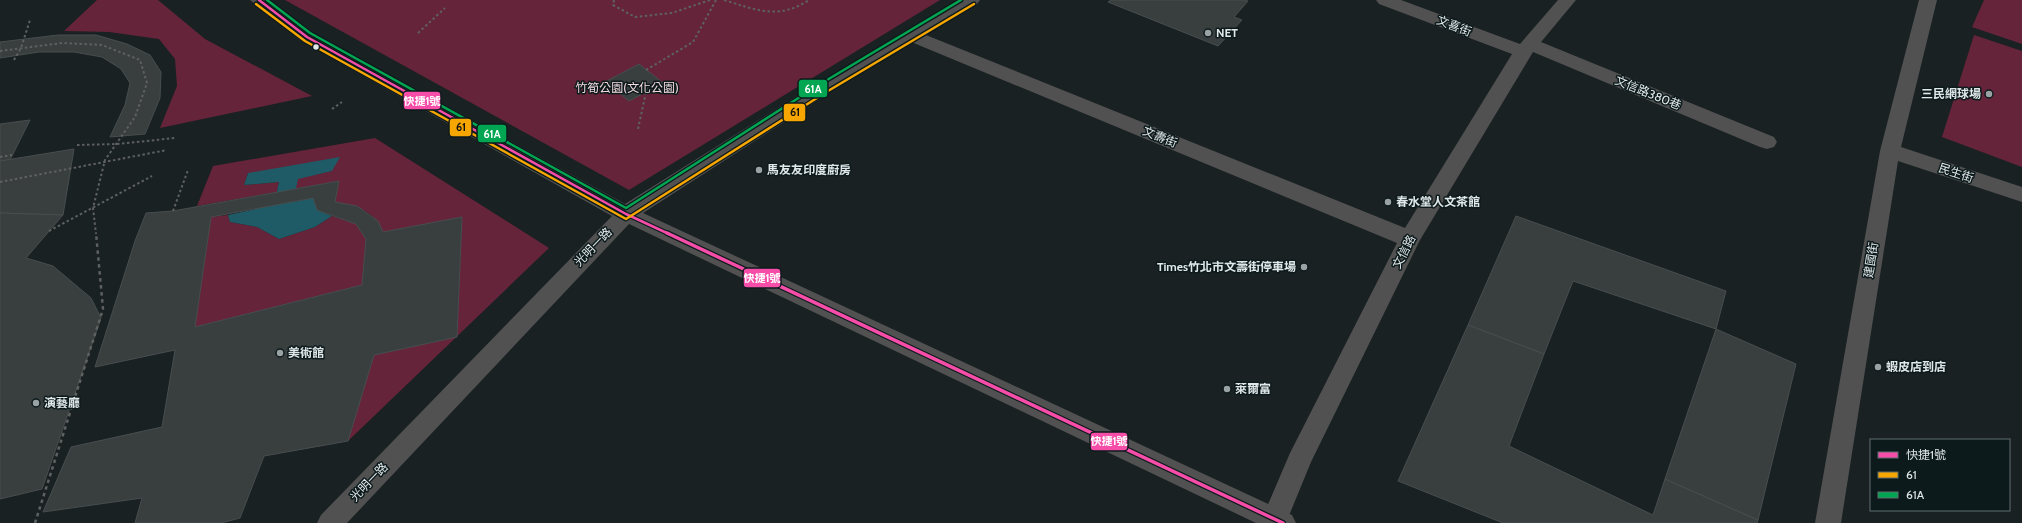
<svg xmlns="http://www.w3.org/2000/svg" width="2022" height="523" viewBox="0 0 2022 523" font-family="Cabin,'Noto Sans TC',sans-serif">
  <rect width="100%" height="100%" fill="#1a2122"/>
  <g fill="#652439">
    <polygon points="97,0 158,0 205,39 312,96 160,128 177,86 175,59 159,39 109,32 64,31"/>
    <polygon points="285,0 940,0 629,190"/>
    <polygon points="1984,0 2022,0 2022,44 1972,27"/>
    <polygon points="1974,35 2022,51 2022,167 1942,137"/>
    <path d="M 375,138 L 549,248 L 348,441 L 374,355 L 457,337 L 462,217 L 383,232 C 374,210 356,206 335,202 L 339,181 L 294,189 L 298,178 L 332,171 L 248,173 L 244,185 L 279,182 L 277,192 L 197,206 L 213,166 Z"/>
    <polygon points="228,215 230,222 257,227 279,239 315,227 332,216 356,224 366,239 362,285 195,327 211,217"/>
  </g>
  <polygon fill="#1f5b66" points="340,157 332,171 298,179 293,202 313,198 317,210 332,216 315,227 279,239 257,227 230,222 228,215 274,205 279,182 244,185 248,173"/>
  <g fill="#393e3f" stroke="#484e4f" fill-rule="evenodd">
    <polygon points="1111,0 1244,0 1248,1 1234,17 1242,20 1218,46 1108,2"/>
    <polygon points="58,35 96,35 127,44 150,55 161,72 160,98 145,134 110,137 125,105 130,83 121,69 102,57 74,52 39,52 0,58 0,42"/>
    <polygon points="639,64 663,83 629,101 605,82"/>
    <polygon points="30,120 10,160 0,161 0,124"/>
    <polygon points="74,149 63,215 0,213 0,161"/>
    <path d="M 339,181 L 335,202 L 357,206 L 378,221 L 383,232 L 462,217 L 457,337 L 374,355 L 348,441 L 264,456 L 240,518 L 221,523 L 135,523 L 142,498 L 43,512 L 71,447 L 162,427 L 175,350 L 95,367 L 135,241 L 146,213 L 173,211 ZM 313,198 L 317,210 L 356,224 L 366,239 L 362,285 L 195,327 L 211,217 Z"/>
    <polygon points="0,213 63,215 26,258 53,266 91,298 101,318 42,489 0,499"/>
    <polygon points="1516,216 1726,291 1716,329 1573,281 1544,354 1468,325"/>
    <polygon points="1468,325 1544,354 1509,446 1653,515 1665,479 1758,520 1757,523 1503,523 1398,481"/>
    <polygon points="1716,329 1796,364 1758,520 1665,479"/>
  </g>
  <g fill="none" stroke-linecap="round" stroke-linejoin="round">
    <g stroke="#5f6060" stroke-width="2" stroke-dasharray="2.5 2.5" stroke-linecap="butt">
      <polyline points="614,0 613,5 635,17 672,13 710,0"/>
      <path d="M 724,0 C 756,10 779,20 809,0"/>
      <polyline points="418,33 445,8"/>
      <polyline points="0,51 62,43 102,45 140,60 147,83 135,117 105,160 93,208 96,234"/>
      <polyline points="14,60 21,48 30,20"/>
      <polyline points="646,70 693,42 716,0"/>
      <polyline points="332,109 342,102"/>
      <polyline points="638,129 646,92"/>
      <polyline points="77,145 117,144 175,138"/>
      <polyline points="0,157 12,155"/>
      <polyline points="0,182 167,150"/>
      <polyline points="173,211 188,170"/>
      <polyline points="49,231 152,176"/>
    </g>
    <polyline stroke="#5f6060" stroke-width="2.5" stroke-dasharray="3.5 3.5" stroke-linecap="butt" points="35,523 103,309 96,233"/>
    <g fill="#515151" fill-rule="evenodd">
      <polygon points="1376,0 1401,0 1520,44 1558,0 1576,0 1541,42 1774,137 1777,142 1774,147 1767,149 1760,147 1533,52 1420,240 1311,462 1286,523 1260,523 1290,453 1397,243 904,39 901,35 904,31 910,30 916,31 1405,228 1512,54 1379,4"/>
      <polygon points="1919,0 1937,0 1901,147 2022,187 2022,202 1898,161 1841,523 1815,523 1880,151"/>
    </g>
    <polygon fill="#515151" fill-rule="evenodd" points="250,0 270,0 313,33 625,204 818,83 959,0 980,0 977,4 832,91 643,213 1292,515 1296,523 1256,523 629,224 347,523 317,523 321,515 612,216 301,41"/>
    <defs>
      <polyline id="bus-1-far1" points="259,0 307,37 626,214 669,234"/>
      <polyline id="bus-1" points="667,233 1283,523"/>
      <polyline id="bus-2" points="256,4 305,41 626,219 828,91 974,4"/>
      <polyline id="bus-3" points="267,0 310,33 626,208 822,83 961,0"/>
    </defs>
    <use href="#bus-1-far1" stroke="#0d1a1c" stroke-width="5"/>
    <use href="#bus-1" stroke="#0d1a1c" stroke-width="6"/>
    <use href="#bus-2" stroke="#0d1a1c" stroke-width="5"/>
    <use href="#bus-3" stroke="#0d1a1c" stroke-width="5"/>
    <use href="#bus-1-far1" stroke="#f54da8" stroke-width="2.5"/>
    <use href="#bus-1" stroke="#f54da8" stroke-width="3.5"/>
    <use href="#bus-2" stroke="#f7a600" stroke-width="2.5"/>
    <use href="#bus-3" stroke="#00a651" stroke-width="2.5"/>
  </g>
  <g fill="#9ba2a4" stroke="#0d1a1c" stroke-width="1.5">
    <circle cx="1208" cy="33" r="4"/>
    <circle cx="1989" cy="94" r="4"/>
    <circle cx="759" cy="170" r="4"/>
    <circle cx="1388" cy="202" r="4"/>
    <circle cx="1304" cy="267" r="4"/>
    <circle cx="280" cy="353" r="4"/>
    <circle cx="1878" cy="367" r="4"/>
    <circle cx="1227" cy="389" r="4"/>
    <circle cx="36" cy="403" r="4"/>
  </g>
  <circle fill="#e0e8ea" stroke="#0d1a1c" stroke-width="1.5" cx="316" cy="47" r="3.5"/>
  <g text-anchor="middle" stroke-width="3" stroke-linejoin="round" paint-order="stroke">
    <g font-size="12" fill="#e0e8ea" stroke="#0d1a1c">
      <text transform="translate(1454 26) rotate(21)" y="4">文喜街</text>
      <text transform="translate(1648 93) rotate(22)" y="4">文信路380巷</text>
      <text transform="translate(1160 137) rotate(22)" y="4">文壽街</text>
      <text transform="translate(1956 173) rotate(18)" y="4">民生街</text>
      <text transform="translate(593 247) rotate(-46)" y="4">光明一路</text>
      <text transform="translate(1404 252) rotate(-63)" y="4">文信路</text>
      <text transform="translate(1871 260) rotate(-81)" y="4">建國街</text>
      <text transform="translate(369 482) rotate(-46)" y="4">光明一路</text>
    </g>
    <g font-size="12" font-weight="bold" fill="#e0e8ea" stroke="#0d1a1c" text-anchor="start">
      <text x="1216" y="37">NET</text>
      <text x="1981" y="98" text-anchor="end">三民網球場</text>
      <text x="767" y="174">馬友友印度廚房</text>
      <text x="1396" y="206">春水堂人文茶館</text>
      <text x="1296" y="271" text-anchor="end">Times竹北市文壽街停車場</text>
      <text x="288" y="357">美術館</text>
      <text x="1886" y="371">蝦皮店到店</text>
      <text x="1235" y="393">萊爾富</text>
      <text x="44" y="407">演藝廳</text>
    </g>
    <g font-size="12" fill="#f4dbe0" stroke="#0d1a1c">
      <text x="627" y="92">竹筍公園(文化公園)</text>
    </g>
  </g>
  <g stroke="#0d1a1c" stroke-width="1.5">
    <rect x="798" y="79" width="30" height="19" rx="4" fill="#00a651"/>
    <rect x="403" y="91" width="38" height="19" rx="4" fill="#f54da8"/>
    <rect x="783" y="103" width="23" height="19" rx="4" fill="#f7a600"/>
    <rect x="449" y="118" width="23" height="19" rx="4" fill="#f7a600"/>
    <rect x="477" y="124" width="30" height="19" rx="4" fill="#00a651"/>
    <rect x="743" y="268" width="38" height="20" rx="4" fill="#f54da8"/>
    <rect x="1090" y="432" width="38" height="19" rx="4" fill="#f54da8"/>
  </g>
  <g font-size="11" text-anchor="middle" font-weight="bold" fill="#fff">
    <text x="813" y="93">61A</text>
    <text x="422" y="105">快捷1號</text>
    <text x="492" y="138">61A</text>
    <text x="762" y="282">快捷1號</text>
    <text x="1109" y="445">快捷1號</text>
  </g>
  <g font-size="11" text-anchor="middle" font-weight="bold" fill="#111">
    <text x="795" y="116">61</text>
    <text x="461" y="131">61</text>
  </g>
  <rect x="1870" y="439" width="140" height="72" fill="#0d1a1c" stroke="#616c6e"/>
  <rect x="1878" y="452" width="20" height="6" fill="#f54da8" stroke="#616c6e"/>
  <text x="1906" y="459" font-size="12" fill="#e0e8ea">快捷1號</text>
  <rect x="1878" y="472" width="20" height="6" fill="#f7a600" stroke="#616c6e"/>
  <text x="1906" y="479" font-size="12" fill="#e0e8ea">61</text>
  <rect x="1878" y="492" width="20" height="6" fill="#00a651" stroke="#616c6e"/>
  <text x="1906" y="499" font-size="12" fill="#e0e8ea">61A</text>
</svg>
